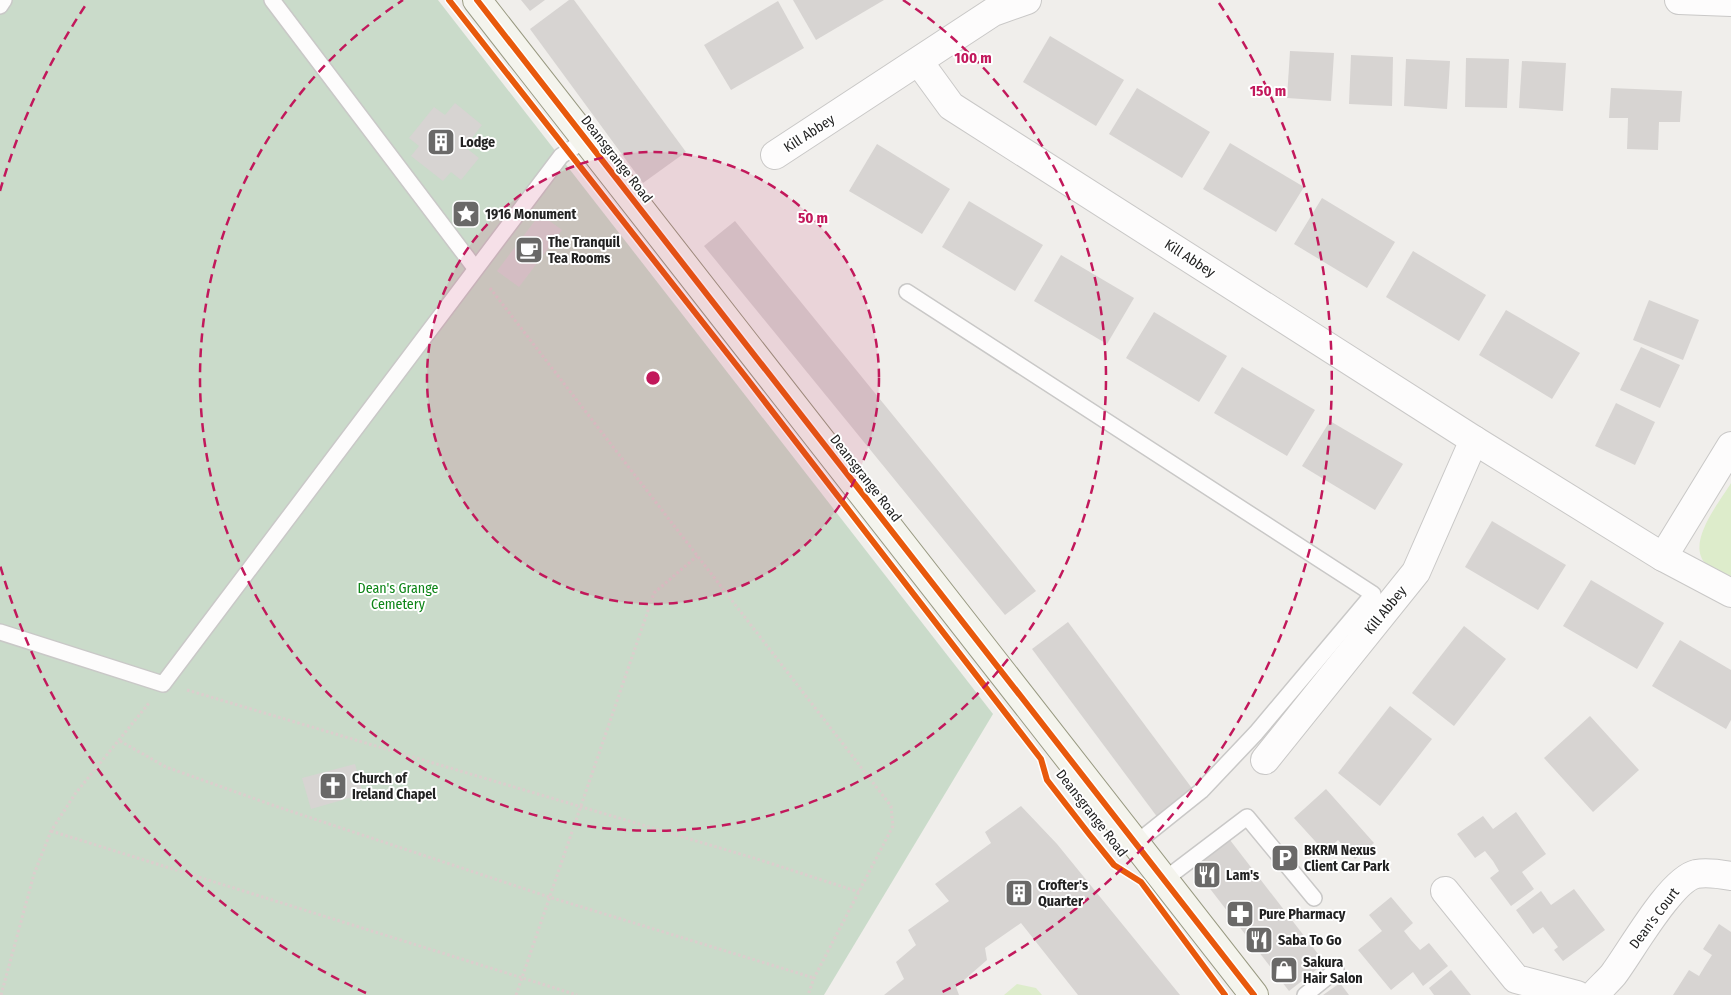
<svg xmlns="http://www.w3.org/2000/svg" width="1731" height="995" viewBox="0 0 1731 995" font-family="'Fira Sans Condensed',sans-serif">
  <rect width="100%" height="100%" fill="#f0eeeb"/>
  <g fill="#ddeccb">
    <path d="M 1731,483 L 1731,576 C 1724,573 1711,570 1706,564 C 1685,543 1720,502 1731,483 Z"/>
    <polygon points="1017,984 1036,988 1042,995 1004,995"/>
  </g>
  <polygon fill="#cadbca" points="0,0 438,0 993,714 824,995 0,995"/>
  <g fill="#d7d4d2">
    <polygon points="521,0 545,0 530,11"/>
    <polygon points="569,0 574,0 686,152 643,183 530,29"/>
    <polygon points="793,0 884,0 816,40"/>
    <polygon points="778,1 804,48 731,90 704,45"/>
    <polygon points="1050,36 1124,80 1096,126 1023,82"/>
    <polygon points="1290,51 1334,53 1331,101 1287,98"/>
    <polygon points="1351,55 1393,57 1392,106 1349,104"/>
    <polygon points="1466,58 1509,59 1507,108 1465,107"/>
    <polygon points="1406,59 1450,61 1447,109 1404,106"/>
    <polygon points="1522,61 1566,63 1563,111 1519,108"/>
    <polygon points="1137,88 1210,132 1182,178 1109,134"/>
    <polygon points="1611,88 1682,91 1680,122 1659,122 1658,150 1627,149 1628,118 1609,118"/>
    <polygon points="455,103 482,125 465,147 479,158 461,180 451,172 443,181 411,156 419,146 409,138 434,107 445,115"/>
    <polygon points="1230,143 1304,187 1276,232 1203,189"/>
    <polygon points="877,144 950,189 922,234 849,191"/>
    <polygon points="1322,198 1395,242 1367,288 1294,244"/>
    <polygon points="969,201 1043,245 1015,291 942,247"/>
    <polygon points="540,214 562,230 519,287 497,271"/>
    <polygon points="735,221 1036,591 1005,615 704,246"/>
    <polygon points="1413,251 1486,295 1459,341 1386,297"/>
    <polygon points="1061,255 1134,298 1107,344 1034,301"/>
    <polygon points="1649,300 1699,320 1683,360 1633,340"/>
    <polygon points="1506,310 1580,353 1552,399 1479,355"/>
    <polygon points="1154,312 1227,356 1199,402 1126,358"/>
    <polygon points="1641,347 1680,365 1660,408 1620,390"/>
    <polygon points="1242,367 1315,410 1287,456 1214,413"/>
    <polygon points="1616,403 1655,422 1635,465 1595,446"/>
    <polygon points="1330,421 1403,464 1375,510 1302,466"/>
    <polygon points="1492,521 1566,565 1538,610 1465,567"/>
    <polygon points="1591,580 1664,623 1637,669 1563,626"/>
    <polygon points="1068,622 1194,791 1158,818 1032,649"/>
    <polygon points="1464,626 1506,659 1454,726 1412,693"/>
    <polygon points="1680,640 1731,670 1731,720 1726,729 1652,686"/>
    <polygon points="1390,706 1432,739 1380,806 1338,773"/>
    <polygon points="1590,716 1639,770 1593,812 1544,758"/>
    <polygon points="355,764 363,794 311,809 302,778"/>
    <polygon points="1326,789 1374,843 1355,859 1338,840 1325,852 1294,818"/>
    <polygon points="1021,806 1057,844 1180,995 1078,995 1021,923 985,948 987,960 956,987 959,995 884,995 904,979 896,962 916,945 908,930 949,901 935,884 991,843 985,832"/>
    <polygon points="1516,812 1546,854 1522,872 1534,889 1511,906 1490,878 1499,871 1493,861 1485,851 1475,858 1457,834 1483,816 1493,829"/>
    <polygon points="1230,840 1325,963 1289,991 1194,868"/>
    <polygon points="1574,889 1605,930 1563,961 1554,950 1558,947 1543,927 1533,934 1516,910 1541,891 1551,905"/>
    <polygon points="1391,897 1413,923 1404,931 1411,940 1420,950 1429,943 1448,966 1423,986 1413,972 1391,990 1358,950 1382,931 1369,915"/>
    <polygon points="1719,924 1731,932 1731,995 1673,995 1689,970 1699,976 1705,966 1712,955 1703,949"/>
    <polygon points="1451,970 1471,995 1434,995 1429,988"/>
    <polygon points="1340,983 1349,995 1323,995"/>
  </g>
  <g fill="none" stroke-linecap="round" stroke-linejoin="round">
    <defs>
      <g id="lane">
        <polyline points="272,0 475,268"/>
        <polyline points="0,6 4,0"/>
        <polyline points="907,292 1373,594 1256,733 1201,791 1136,843"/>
        <polyline points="0,632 163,684 561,156 586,139"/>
        <polyline points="1164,880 1247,817 1314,898"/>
        <polyline points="1305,995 1336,970"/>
      </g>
      <g id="street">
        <polyline points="1679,0 1731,2"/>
        <polyline points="919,62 951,106 1474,440 1663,557 1731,593"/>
        <polyline points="775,155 993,12 1027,0"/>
        <polyline points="1663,557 1731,446"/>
        <polyline points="1265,760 1416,572 1474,440"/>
        <polyline points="1445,891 1516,979 1577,995"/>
        <path d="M 1594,995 C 1600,988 1607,982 1613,975 C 1630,953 1670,880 1696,874 C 1708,872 1720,874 1731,876"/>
      </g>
      <polyline id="secondary" points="477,0 1254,995"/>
    </defs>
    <use href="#lane" stroke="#c9c8c7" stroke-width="18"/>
    <use href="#street" stroke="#c9c8c7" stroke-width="30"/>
    <use href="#secondary" stroke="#999a82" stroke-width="30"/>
    <g stroke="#dccecd" stroke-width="3" stroke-dasharray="2.5 2.5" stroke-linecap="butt">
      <polyline points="490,288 891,806 893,826 814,978 808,995"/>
      <polyline points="187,690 757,859 859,892"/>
      <polyline points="120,741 166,767 275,806 549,897 814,978"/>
      <polyline points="51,831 577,995"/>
      <polyline points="1,995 34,874 51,831 75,794 149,703"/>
      <polyline points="516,995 654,593 697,556"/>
    </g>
    <use href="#lane" stroke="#fdfcfc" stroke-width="15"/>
    <use href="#street" stroke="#fdfcfc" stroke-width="28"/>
    <use href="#secondary" stroke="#f4f4ed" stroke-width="28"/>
    <defs>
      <g id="cycleway">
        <polyline points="449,0 745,376 1041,759 1047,780 1089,834 1114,865 1141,882 1225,995"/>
        <polyline points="477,0 1254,995"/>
      </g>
    </defs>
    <use href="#cycleway" stroke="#fff" stroke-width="9"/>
    <use href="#cycleway" stroke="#e8590c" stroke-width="6"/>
  </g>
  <circle cx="653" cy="378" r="226" fill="#c2185b" fill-opacity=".12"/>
  <g fill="none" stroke="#c2185b" stroke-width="2.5" stroke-dasharray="9 6">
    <circle cx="653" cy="378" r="226"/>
    <path d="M903 0A453 453 0 1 1 403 0"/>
    <path d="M366 993A679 679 0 0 1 0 565M0 191A679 679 0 0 1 87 3M1219 3A679 679 0 0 1 940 993"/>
  </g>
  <defs>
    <symbol id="building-square" viewBox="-11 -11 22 22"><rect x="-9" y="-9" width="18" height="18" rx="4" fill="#6a6968" stroke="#fff"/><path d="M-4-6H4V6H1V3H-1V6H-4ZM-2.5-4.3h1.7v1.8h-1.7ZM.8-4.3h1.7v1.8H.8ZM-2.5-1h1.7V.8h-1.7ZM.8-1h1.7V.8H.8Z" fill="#fff"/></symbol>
    <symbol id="sight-square" viewBox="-11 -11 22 22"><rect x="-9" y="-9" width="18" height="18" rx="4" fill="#6a6968" stroke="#fff"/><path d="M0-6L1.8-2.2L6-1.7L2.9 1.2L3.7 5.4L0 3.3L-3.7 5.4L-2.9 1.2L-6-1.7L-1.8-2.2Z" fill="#fff"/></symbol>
    <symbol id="cafe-square" viewBox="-11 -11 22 22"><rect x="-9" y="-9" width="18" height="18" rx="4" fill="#6a6968" stroke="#fff"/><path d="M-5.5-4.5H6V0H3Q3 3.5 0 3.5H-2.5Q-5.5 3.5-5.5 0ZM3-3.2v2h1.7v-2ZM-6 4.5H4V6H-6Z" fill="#fff"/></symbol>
    <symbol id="church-square" viewBox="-11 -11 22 22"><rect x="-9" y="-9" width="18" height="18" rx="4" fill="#6a6968" stroke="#fff"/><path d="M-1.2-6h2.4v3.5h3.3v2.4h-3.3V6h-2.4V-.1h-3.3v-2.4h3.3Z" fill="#fff"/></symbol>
    <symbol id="parking-square" viewBox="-11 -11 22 22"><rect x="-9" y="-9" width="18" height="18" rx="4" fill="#6a6968" stroke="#fff"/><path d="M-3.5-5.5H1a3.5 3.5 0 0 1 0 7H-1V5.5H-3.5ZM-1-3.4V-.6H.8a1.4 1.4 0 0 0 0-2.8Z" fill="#fff"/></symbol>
    <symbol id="restaurant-square" viewBox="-11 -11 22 22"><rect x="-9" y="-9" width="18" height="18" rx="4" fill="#6a6968" stroke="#fff"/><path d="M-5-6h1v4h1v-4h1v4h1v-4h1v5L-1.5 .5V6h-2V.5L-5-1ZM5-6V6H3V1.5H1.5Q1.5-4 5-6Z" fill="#fff"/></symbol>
    <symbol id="pharmacy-square" viewBox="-11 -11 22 22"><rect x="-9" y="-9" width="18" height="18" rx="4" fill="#6a6968" stroke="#fff"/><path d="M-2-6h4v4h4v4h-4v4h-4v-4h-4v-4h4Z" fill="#fff"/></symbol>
    <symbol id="shop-square" viewBox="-11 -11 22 22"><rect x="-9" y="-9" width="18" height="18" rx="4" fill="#6a6968" stroke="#fff"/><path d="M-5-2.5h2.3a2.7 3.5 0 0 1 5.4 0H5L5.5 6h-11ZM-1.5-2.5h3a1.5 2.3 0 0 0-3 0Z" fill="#fff"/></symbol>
  </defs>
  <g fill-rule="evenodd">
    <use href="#building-square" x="425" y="126" width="32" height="32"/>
    <use href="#sight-square" x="450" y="198" width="32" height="32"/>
    <use href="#cafe-square" x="513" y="234" width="32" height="32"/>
    <use href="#church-square" x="317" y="770" width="32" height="32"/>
    <use href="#parking-square" x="1269" y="842" width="32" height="32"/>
    <use href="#restaurant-square" x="1191" y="859" width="32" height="32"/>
    <use href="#building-square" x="1003" y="877" width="32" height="32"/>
    <use href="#pharmacy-square" x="1224" y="898" width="32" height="32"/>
    <use href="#restaurant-square" x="1243" y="924" width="32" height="32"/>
    <use href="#shop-square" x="1268" y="954" width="32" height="32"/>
  </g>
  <g text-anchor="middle" stroke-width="4" stroke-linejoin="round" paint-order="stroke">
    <g font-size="14" fill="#222" stroke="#fff">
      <text transform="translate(809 133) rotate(-33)" y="5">Kill Abbey</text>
      <text transform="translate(617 159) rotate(52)" y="5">Deansgrange Road</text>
      <text transform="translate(1190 258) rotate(33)" y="5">Kill Abbey</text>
      <text transform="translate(866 478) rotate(52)" y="5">Deansgrange Road</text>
      <text transform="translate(1385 610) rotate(-51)" y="5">Kill Abbey</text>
      <text transform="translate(1092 813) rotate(52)" y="5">Deansgrange Road</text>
      <text transform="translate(1654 918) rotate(-53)" y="5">Dean's Court</text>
    </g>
    <g font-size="14" font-weight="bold" fill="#222" stroke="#fff" text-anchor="start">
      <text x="460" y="147">Lodge</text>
      <text x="485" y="219">1916 Monument</text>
      <text x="548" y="247">The Tranquil<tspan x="548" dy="16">Tea Rooms</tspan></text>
      <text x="352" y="783">Church of<tspan x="352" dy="16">Ireland Chapel</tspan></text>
      <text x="1304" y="855">BKRM Nexus<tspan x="1304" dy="16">Client Car Park</tspan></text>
      <text x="1226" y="880">Lam's</text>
      <text x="1038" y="890">Crofter's<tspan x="1038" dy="16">Quarter</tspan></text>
      <text x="1259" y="919">Pure Pharmacy</text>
      <text x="1278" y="945">Saba To Go</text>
      <text x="1303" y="967">Sakura<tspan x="1303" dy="16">Hair Salon</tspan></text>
    </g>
    <g font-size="14" fill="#0c8416" stroke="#fff">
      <text x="398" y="593">Dean's Grange<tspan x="398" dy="16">Cemetery</tspan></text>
    </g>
  </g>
  <circle cx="653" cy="378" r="8" fill="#c2185b" stroke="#fff" stroke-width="2.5"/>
  <g font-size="15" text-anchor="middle" font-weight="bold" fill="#c2185b" stroke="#fff" stroke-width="4" stroke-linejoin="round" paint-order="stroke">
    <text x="973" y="63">100 m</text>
    <text x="1268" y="96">150 m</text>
    <text x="813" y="223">50 m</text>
  </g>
</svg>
